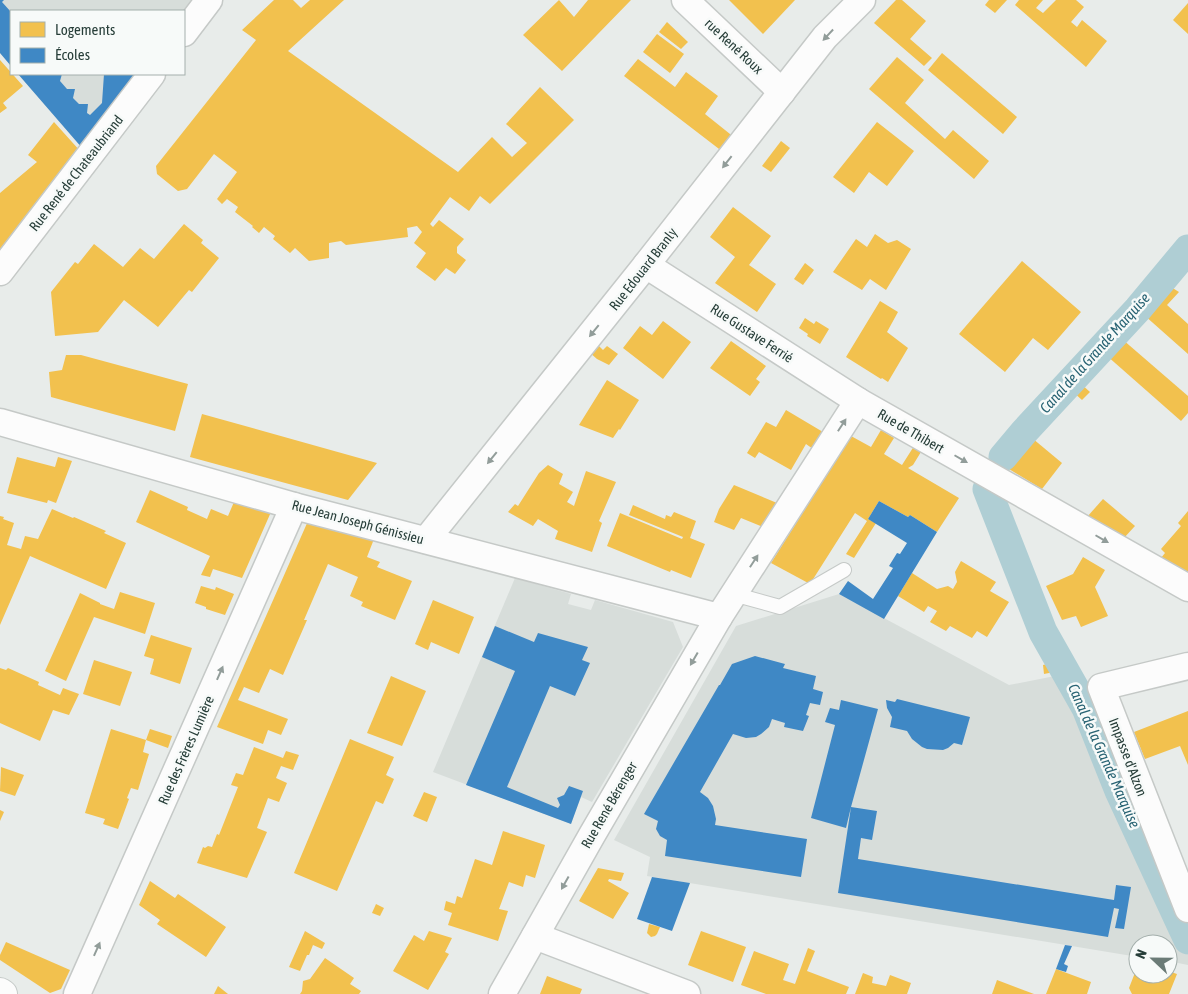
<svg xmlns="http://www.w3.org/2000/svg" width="1188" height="994" viewBox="0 0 1188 994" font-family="'Asap Condensed',sans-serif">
  <rect width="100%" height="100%" fill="#e8ecea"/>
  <g fill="#d7ddda">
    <polygon points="0,0 209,0 184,33 184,11 11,11 11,66 0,53"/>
    <polygon points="18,74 152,74 83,149"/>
    <polygon points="515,578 571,594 568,604 591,610 595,600 673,622 683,647 592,802 581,797 571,824 433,772"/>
    <polygon points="839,594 1009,685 1060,675 1188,955 1188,965 1168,961 1168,944 1138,944 1138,957 647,876 650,857 614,840 736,626"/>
  </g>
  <g fill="#f2c14e">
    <polygon points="274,0 293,0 301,8 310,0 344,0 288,51 458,172 492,137 512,157 527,143 506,124 540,87 574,120 490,204 480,196 469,211 450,197 430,224 433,227 439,220 464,239 457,247 457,253 466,260 455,274 446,268 435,281 416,267 426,253 414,243 422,232 417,226 407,228 408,237 346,245 341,241 329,243 329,258 309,261 295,248 290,253 273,239 275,236 264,227 259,233 252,227 253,226 235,212 238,207 227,199 222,204 217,199 237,172 214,154 187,189 178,191 157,174 156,166 256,40 242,30"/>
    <polygon points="559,0 574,17 588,0 631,0 562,71 523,35"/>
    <polygon points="729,0 795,0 763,34"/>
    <polygon points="896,0 902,0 926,21 910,39 932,58 924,66 874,23"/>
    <polygon points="989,0 1007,0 995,13 985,5"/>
    <polygon points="1019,0 1043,0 1036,8 1043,13 1056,0 1076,0 1084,7 1071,22 1077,27 1082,20 1107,41 1086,67 1015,5"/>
    <polygon points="1188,3 1188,34 1173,20"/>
    <polygon points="667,22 688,42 681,49 659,32"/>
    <polygon points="657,34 684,54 670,73 643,52"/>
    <polygon points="942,53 1017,117 1003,134 928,70"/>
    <polygon points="897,57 924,80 905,103 945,139 953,130 989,161 974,179 869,89"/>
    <polygon points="638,59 675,87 686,72 718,96 705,114 735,138 723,152 624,76"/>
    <polygon points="0,60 23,86 3,103 7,108 0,113"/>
    <polygon points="54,122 81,152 0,256 0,193 37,162 28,155"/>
    <polygon points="877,122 914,151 887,186 869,172 854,193 833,177"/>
    <polygon points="781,141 790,148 771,172 762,166"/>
    <polygon points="733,207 771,236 749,265 776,284 757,312 715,283 735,257 710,237"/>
    <polygon points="184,224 203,240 201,243 219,258 192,292 189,290 158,327 124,300 98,332 55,336 51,292 75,262 78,264 94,244 123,267 140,248 154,259"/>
    <polygon points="875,234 888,243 897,240 911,249 886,290 870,279 862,290 833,272 856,239 867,247"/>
    <polygon points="1022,261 1081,312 1048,350 1033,338 1005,372 959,334"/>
    <polygon points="805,263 814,270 803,285 794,279"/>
    <polygon points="1171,287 1179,292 1167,305 1188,324 1188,354 1144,315"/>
    <polygon points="880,301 898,312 887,332 908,348 888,382 882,378 881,379 846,357"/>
    <polygon points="805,318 814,324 816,321 829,329 820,344 807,336 808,334 799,328"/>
    <polygon points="663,321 691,342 663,379 623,348 640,326 652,335"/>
    <polygon points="1122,339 1188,396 1188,413 1181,421 1106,355"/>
    <polygon points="731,341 766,366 756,379 760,382 750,396 710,368"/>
    <polygon points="596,343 603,350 607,346 618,354 609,365 597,359 589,352"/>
    <polygon points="66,355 81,355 188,384 175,431 51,397 49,372 62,370"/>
    <polygon points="607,380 639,400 620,430 619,429 613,438 579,425"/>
    <polygon points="1080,383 1090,392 1082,400 1072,391"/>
    <polygon points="786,410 823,432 813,449 806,444 791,470 759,452 755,458 747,453 766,422 776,427"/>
    <polygon points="202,414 377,463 348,500 190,457"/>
    <polygon points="881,430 894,438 884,454 902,465 916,443 924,447 913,465 908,468 959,498 937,532 910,515 908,517 879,501 868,519 876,523 854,558 846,554 867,521 855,513 810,584 771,563 851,436 871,447"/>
    <polygon points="1032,438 1062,463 1042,489 1004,466"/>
    <polygon points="17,457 55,467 58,457 72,461 56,503 48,500 47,503 7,493"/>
    <polygon points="548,465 563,474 559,484 573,492 567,502 574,506 586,471 616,482 599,521 602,523 592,552 555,539 558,531 538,519 533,526 508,512 515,504 518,506 539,473"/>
    <polygon points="734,485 777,503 763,527 741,518 734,530 714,522 719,509"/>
    <polygon points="150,490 188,507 187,510 207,519 211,509 228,516 234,502 271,512 242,578 213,569 210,577 201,575 210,556 136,522"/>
    <polygon points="1103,499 1135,526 1123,539 1087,517"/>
    <polygon points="633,505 665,519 666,515 671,517 674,512 696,521 690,538 705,544 691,578 671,570 670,572 607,546 620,513 682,539 683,537 629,515"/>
    <polygon points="52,509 73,518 74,517 106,531 104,533 126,543 106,589 30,556 0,625 0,516 4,517 3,519 14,523 7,545 21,549 25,536 38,539"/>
    <polygon points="1188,511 1188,575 1161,558 1165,553 1161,549 1181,526 1178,523"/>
    <polygon points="308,521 374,539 367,557 380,562 377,567 412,581 395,620 361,606 363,602 350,596 358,577 328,564 304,620 307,620 283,675 270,669 259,693 244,687 238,700 288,719 281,735 268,730 263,744 217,727"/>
    <polygon points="1083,557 1105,570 1095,587 1108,616 1081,627 1076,616 1062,620 1046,586 1073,574"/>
    <polygon points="961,561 996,582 990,591 1009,602 987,637 977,631 972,638 950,626 946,631 930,622 937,611 928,606 924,612 898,596 912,573 937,589 948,586 953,589 957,582 955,572"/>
    <polygon points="201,586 215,590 216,587 234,594 225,615 206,609 206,607 195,603"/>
    <polygon points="120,592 155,603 145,634 94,617 66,681 45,671 80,593 100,603 100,604 114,609"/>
    <polygon points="433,600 474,617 459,654 431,642 428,650 415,644"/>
    <polygon points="151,635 192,648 180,684 150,674 154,659 144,656"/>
    <polygon points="94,660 132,672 120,706 83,694"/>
    <polygon points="1056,662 1059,671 1044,674 1043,665"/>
    <polygon points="0,668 6,670 8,668 39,682 38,685 60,695 63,688 79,694 69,715 53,710 40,741 0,723"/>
    <polygon points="391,676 426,691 402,746 367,733"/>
    <polygon points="1188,711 1188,765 1180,746 1145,759 1134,732"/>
    <polygon points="111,729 146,740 143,752 149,754 138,790 131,788 127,798 129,799 118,829 103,824 105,819 85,813"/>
    <polygon points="150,729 172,736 168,748 146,740"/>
    <polygon points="350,739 394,757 386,775 394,779 383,804 376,801 337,891 294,873"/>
    <polygon points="254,747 283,758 286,751 299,755 293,770 281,766 276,778 287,783 279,802 268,798 257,828 267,832 247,878 197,863 203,847 205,848 208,846 212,847 217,834 219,835 238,787 231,785 236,773 243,775"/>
    <polygon points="1,767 24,775 15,796 0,791"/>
    <polygon points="424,792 437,797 427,822 413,816"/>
    <polygon points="0,810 4,812 0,821"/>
    <polygon points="503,831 545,845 535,878 526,875 523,887 509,882 499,909 508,911 498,941 448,925 452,913 444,910 446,901 455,904 457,896 462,898 475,859 492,865"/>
    <polygon points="598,868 624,873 621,881 609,879 608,881 629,893 613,919 579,901"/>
    <polygon points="150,881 175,898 178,894 226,927 206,957 157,924 160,920 139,905"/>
    <polygon points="376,904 384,908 380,916 372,913"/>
    <polygon points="649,924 660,927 657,934 655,936 651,937 647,933"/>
    <polygon points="305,931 325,943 322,949 313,945 309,955 307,955 300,971 289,967"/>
    <polygon points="429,931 452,938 445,952 449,954 428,990 393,971 414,935 424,941"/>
    <polygon points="701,931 746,947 733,982 688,965"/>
    <polygon points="6,942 70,970 61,989 50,993 0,960 0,955"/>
    <polygon points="808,948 815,951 807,971 849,987 846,994 766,994 741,985 754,951 789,964 783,980 795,984"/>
    <polygon points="325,958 354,978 350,984 361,991 359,994 300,994 302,991 303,981 310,979"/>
    <polygon points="1138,965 1138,974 1168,974 1168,971 1177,974 1169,994 1132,994 1129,988"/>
    <polygon points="1056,969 1091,982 1087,994 1046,994"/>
    <polygon points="863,973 873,977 872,983 886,986 890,975 911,983 907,994 855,994"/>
    <polygon points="547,976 582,989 580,994 540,994"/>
    <polygon points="997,980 1034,994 992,994"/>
    <polygon points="218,986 228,994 214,994"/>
  </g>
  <g fill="#3f88c5">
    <polygon points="0,0 4,0 2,2 11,12 11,66 0,53"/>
    <polygon points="18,74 62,74 60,81 67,89 75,89 73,98 79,104 88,104 87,113 90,115 102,103 104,74 143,74 83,149"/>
    <polygon points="879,501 908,517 910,515 937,532 884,619 839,594 848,581 873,599 893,568 889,566 897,553 900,554 907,543 868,519"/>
    <polygon points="495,626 534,642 538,633 588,647 582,660 590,663 575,696 550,686 507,787 558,808 560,805 557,798 564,795 569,786 583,791 571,824 466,785 515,671 482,657"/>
    <polygon points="755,656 785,664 783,668 816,676 813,689 823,692 820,705 810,703 806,715 809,716 803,731 784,727 785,723 772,719 769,727 761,734 756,737 746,738 733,734 700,792 708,798 713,806 716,819 715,825 807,839 801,877 665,856 667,840 660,836 656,829 658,821 644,814 719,685 720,685 732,664"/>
    <polygon points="897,699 970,717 962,745 954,743 948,748 943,750 927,749 922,747 912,739 907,731 890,727 892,717 887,708 886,700 895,702"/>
    <polygon points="841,700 878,709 851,807 877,811 872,840 861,838 858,859 1114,900 1116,885 1131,887 1124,929 1115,928 1119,909 1114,908 1108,937 838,893 851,807 846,828 811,818 835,725 825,722 830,708 839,710"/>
    <polygon points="652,877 690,883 672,931 637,919"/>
    <polygon points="1065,945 1072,946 1064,964 1068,966 1066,972 1056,969"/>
  </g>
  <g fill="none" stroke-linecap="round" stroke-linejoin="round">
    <g stroke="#afced4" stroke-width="29">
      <polyline points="1003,457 1024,432 1138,309 1188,249"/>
      <polyline points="987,489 1043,632 1086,708 1119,791 1188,940"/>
    </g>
    <defs>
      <polyline id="lane" points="733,594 780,607 844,570"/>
      <g id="street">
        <polyline points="685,0 782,92"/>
        <polyline points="184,33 209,0"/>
        <polyline points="646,265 858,401 1188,588"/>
        <polyline points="0,272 152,74"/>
        <polyline points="0,422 294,506 719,617"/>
        <polyline points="426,540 646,265 825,37 862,0"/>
        <polyline points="1188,666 1101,687 1188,909"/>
        <polyline points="535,936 687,994"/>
        <polyline points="77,994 294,506"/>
        <polyline points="502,994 592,835 719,617 858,401"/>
      </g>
      <polyline id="secondary" points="0,992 3,994"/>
    </defs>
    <use href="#lane" stroke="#c5c9c7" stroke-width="16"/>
    <use href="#street" stroke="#c5c9c7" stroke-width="29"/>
    <use href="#secondary" stroke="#c5cac8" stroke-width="30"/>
    <use href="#lane" stroke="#fcfcfc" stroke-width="14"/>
    <use href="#street" stroke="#fcfcfc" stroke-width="26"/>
    <use href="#secondary" stroke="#fcfcfc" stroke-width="28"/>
  </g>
  <defs><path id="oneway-solid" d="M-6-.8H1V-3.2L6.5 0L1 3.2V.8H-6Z" transform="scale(1.25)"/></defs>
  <g fill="#929d9a">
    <use href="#oneway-solid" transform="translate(828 35) rotate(133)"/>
    <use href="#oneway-solid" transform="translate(727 162) rotate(128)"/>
    <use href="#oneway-solid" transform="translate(594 331) rotate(129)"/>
    <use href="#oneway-solid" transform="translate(842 425) rotate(-57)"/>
    <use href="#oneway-solid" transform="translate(492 458) rotate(129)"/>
    <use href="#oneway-solid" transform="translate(961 459) rotate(30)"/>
    <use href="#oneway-solid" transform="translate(1102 539) rotate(30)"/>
    <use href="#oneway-solid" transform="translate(754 561) rotate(-57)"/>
    <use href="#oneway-solid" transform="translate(694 659) rotate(120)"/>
    <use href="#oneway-solid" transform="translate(220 673) rotate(-66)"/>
    <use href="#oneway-solid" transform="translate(565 883) rotate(119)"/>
    <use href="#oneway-solid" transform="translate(97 949) rotate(-66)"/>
  </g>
  <g text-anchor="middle" stroke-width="5" stroke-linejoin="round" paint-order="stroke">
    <g font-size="14" fill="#273e39" stroke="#f7faf9">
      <text transform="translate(734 46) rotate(43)" y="5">rue René Roux</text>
      <text transform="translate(76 173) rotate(-52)" y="5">Rue René de Chateaubriand</text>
      <text transform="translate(643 269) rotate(-52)" y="5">Rue Edouard Branly</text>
      <text transform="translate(752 333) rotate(33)" y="5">Rue Gustave Ferrié</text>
      <text transform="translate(911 431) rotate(30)" y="5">Rue de Thibert</text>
      <text transform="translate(358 522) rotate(15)" y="5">Rue Jean Joseph Génissieu</text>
      <text transform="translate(186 750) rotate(-66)" y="5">Rue des Frères Lumière</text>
      <text transform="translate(1128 757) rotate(69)" y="5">Impasse d'Alzon</text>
      <text transform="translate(609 805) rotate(-60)" y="5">Rue René Bérenger</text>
    </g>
    <g font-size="15" font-style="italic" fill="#286373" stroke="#f7faf9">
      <text transform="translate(1095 353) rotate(-48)" y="5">Canal de la Grande Marquise</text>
      <text transform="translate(1104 756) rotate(66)" y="5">Canal de la Grande Marquise</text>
    </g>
  </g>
  <rect x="10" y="10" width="175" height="65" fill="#f7faf9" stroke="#a4afac"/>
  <rect x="20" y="22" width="25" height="15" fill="#f2c14e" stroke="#a4afac"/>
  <text x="55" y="35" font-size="15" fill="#273e39">Logements</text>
  <rect x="20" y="48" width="25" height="15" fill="#3f88c5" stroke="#a4afac"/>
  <text x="55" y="60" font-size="15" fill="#273e39">Écoles</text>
  <g transform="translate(1153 959) rotate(292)"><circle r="24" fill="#f7faf9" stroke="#a4afac"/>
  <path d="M0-4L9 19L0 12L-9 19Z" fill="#6b7b77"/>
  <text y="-8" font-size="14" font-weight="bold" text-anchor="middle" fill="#273e39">N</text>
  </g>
</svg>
